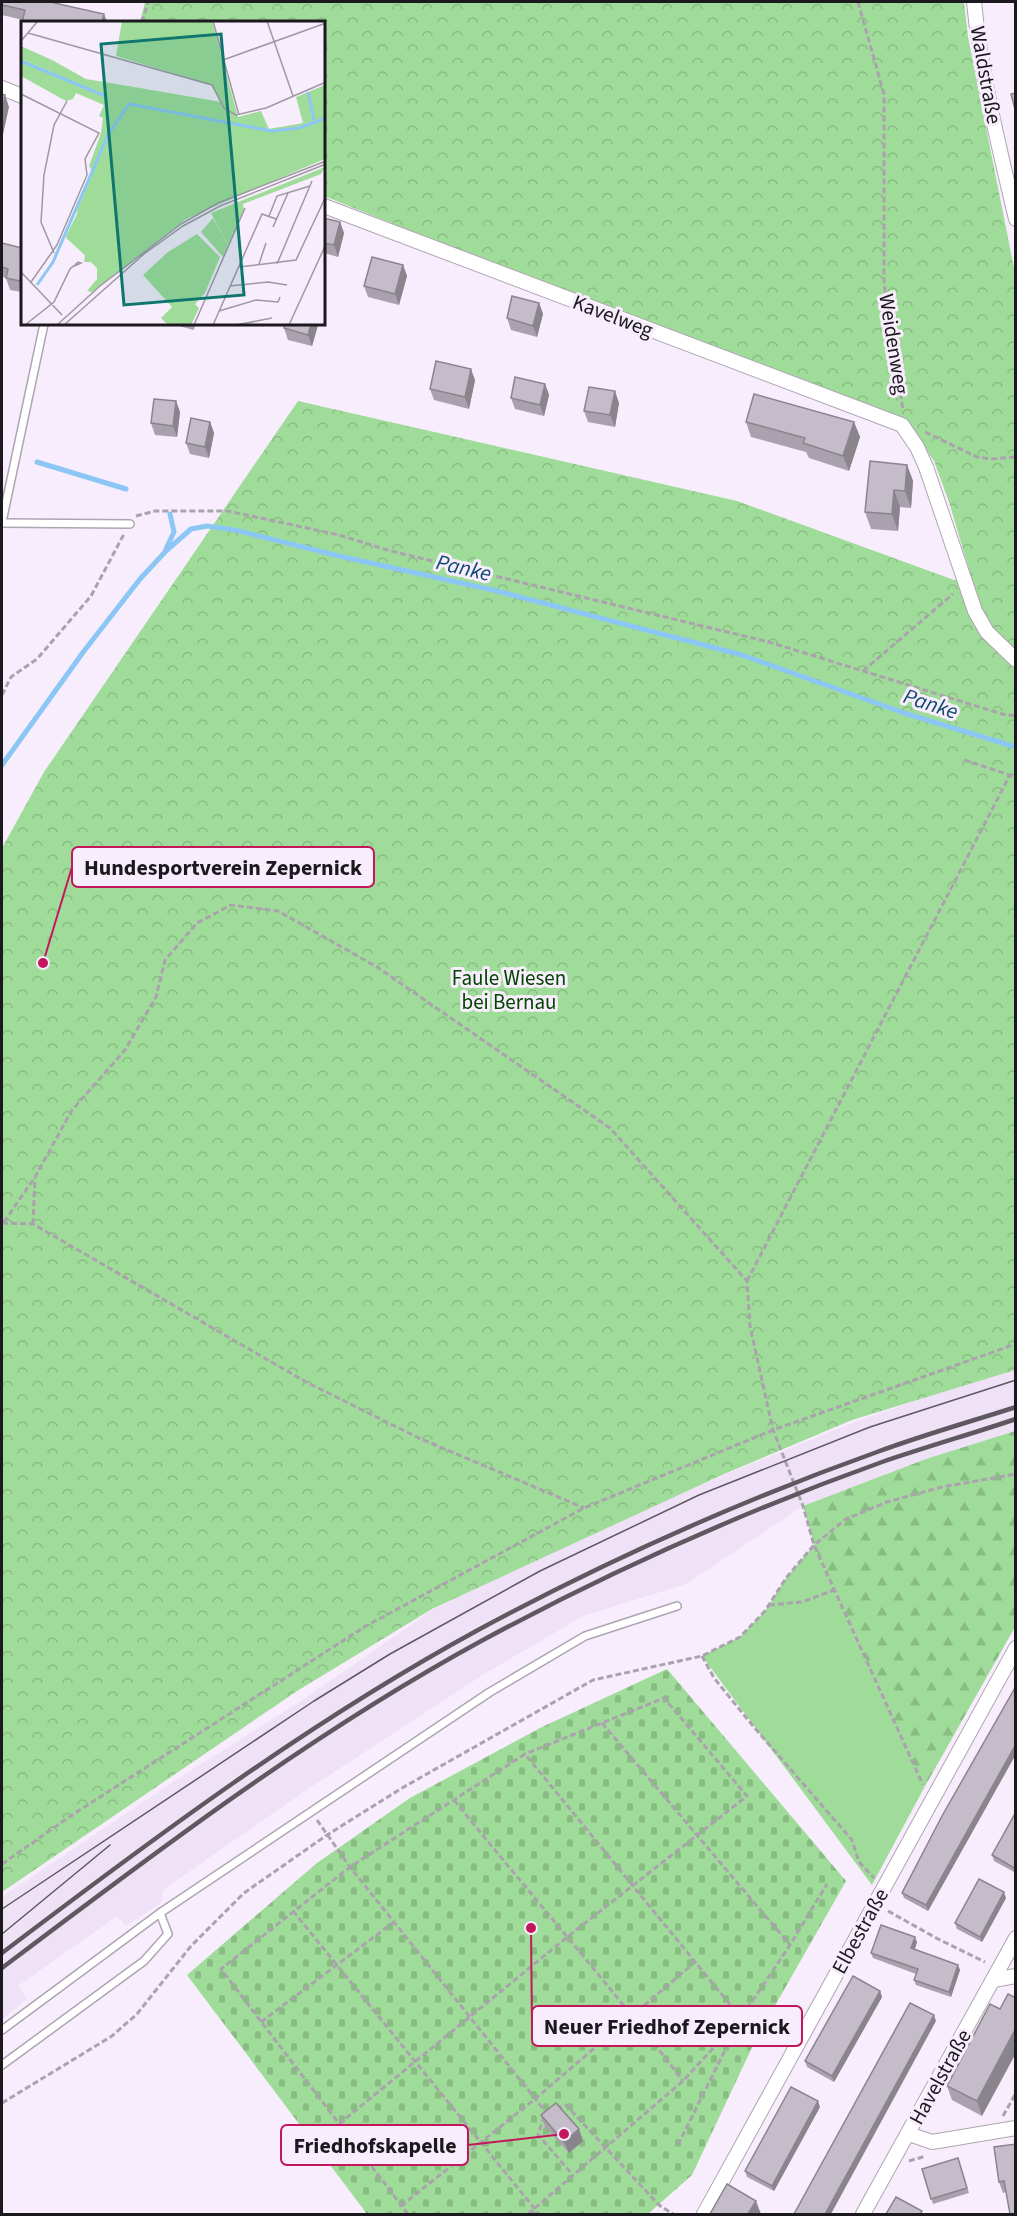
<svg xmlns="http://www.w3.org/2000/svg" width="1017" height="2216" viewBox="0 0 1017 2216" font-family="'Source Sans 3',sans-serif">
  <defs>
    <pattern id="forest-firs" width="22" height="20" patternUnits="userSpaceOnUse" patternTransform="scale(1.5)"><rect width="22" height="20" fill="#a0dc99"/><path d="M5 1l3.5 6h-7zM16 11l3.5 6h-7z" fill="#89bc83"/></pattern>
    <pattern id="cemetery-stones" width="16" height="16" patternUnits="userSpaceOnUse" patternTransform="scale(1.5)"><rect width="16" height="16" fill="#a0dc99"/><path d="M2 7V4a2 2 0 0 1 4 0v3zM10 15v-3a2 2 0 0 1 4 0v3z" fill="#89bc83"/></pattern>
    <pattern id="park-crowns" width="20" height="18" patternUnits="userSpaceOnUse" patternTransform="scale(1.5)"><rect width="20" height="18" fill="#a0dc99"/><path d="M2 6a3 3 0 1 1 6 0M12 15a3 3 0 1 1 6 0" fill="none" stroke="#89bc83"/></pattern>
  </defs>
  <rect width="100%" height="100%" fill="#f7edfc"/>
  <polygon fill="#efe1f6" points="1015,1367 1015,1431 926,1459 803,1506 686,1584 583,1616 484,1674 302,1793 163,1890 161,1903 126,1926 117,1916 18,1986 27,1999 2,2020 2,1897 176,1780 298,1703 434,1609 584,1537 702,1484 857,1421"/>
  <polygon fill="#a0dc99" points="814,1545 924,1788 872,1885 702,1656 740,1637 765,1611 786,1578"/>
  <polygon fill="url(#forest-firs)" points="1015,1431 1015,1627 924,1788 814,1545 803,1506 926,1459"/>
  <polygon fill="url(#cemetery-stones)" points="667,1669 846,1881 756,2039 692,2175 648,2214 367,2214 187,1975 317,1863 410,1798 542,1727"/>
  <polygon fill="url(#park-crowns)" points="145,2 964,2 968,37 1016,278 1015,1370 852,1420 724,1474 432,1609 297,1691 2,1892 2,848 44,772 298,401 737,501 954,580 971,576 949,502 934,461 908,423 528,278 324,196 324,22 140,22"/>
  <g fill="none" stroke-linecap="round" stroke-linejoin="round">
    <g stroke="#8bc6f5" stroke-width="5">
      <polyline points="37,462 126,489"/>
      <polyline points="166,549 174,532 170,514"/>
      <polyline points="2,765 84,651 140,579 166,551 191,529 207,526 235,530 339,556 497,591 742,655 904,713 1016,747"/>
    </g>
    <defs>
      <g id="service">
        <polyline points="2,522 44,324"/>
        <polyline points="2,523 130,524"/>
        <polyline points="2,2030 160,1913 490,1692 585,1636 677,1606"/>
        <polyline points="2,2065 144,1961 168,1934 160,1913"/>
      </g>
      <g id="minor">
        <path d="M 974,2 C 981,75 999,147 1016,219"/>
        <polyline points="2,88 22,96"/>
        <polyline points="324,206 902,425 917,447 926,467 975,611 987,632 1016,660"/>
        <polyline points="993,1980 1016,1976"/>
        <polyline points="909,2134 932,2142 1016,2128"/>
        <polyline points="704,2214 1016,1648"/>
        <polyline points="863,2214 1016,1938"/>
      </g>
    </defs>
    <use href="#service" stroke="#aea5b3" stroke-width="10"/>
    <use href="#minor" stroke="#aea5b3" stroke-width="16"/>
    <g stroke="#aaa3ae" stroke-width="3" stroke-dasharray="6 3" stroke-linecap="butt">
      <polyline points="858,2 884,94 884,280 889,331 903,409"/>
      <polyline points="142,22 148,2"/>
      <polyline points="925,432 977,457 991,459 1016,457"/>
      <polyline points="136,516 155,511 228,511 339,535 391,551 769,642 1002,714 1016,716"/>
      <polyline points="863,671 953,594"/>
      <polyline points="2,695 11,677 37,659 91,596 124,534"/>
      <polyline points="964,760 1016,777"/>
      <polyline points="4,1222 35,1177 72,1110 125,1050 156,997 165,960 197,923 231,905 278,911 377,967 610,1128 747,1281 750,1326 773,1430 803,1506 814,1545 923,1785"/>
      <polyline points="2,1223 33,1224 306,1382 419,1438 584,1508"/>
      <polyline points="33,1224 35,1178"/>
      <polyline points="747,1281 1010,775"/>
      <polyline points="769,1605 802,1602 834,1590"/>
      <polyline points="702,1656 714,1678 753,1726 852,1840 859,1862 874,1878"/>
      <polyline points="602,1723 790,1945"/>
      <path d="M 454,1800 C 530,1894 610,1985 683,2081"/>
      <polyline points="317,1820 350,1867 545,2111"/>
      <polyline points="2,1864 72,1815 366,1626 584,1508 773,1430 1016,1344"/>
      <polyline points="293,1911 539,2214"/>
      <polyline points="888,1911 938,1939 985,1962"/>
      <polyline points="261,2022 394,1922"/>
      <polyline points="2,2103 112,2036 137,2014 191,1946 244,1893 327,1835 402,1788 593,1680 702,1656 740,1637 765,1611 786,1578 814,1545 846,1519 887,1502 942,1487 1016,1474"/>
      <polyline points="556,2108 566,2105 659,2205 673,2214"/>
      <polyline points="544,2116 538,2135 573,2175"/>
      <polyline points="1003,2116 1016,2093"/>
      <polyline points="339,2124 566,1938 747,1796 664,1698 525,1754"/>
      <polyline points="678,2145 741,2018 790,1945 827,1884"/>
      <polyline points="909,2161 926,2156"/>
      <polyline points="401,2206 535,2099 695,1962"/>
      <polyline points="408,2214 221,1969 350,1867 525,1754 741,2018"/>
      <polyline points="528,2214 683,2081 738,2021"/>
    </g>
    <use href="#service" stroke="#fff" stroke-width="7"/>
    <use href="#minor" stroke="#fff" stroke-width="14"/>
    <g stroke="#5e5961" stroke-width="1.5">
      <polyline points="2,1909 314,1701 390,1654 540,1571 699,1495 870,1427 1016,1380"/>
      <polyline points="2,1934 110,1845"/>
    </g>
    <g stroke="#5e5961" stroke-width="4.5">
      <path d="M 2,1953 C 155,1837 309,1722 478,1630 C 606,1561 740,1501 877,1452 C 923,1435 969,1422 1016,1407"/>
      <path d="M 2,1968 C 157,1851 312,1733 483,1640 C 611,1571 745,1511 882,1462 C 926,1447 971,1434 1016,1419"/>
    </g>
  </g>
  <g fill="#a9a2ae">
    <polygon points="2,2 59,2 60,5 22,22 22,24 22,23 23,20 2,15"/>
    <polygon points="324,218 340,222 344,233 338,257 324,253"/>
    <polygon points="2,243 22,248 22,292 10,290 6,278 2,277"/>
    <polygon points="403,265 407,276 399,305 368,297 364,286"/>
    <polygon points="539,303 543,314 537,337 511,330 507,318"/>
    <polygon points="171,324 195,324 194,330"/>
    <polygon points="318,325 312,346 288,340 284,328"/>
    <polygon points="475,380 469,409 434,400 430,389"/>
    <polygon points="545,384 549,395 544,416 515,409 511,398"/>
    <polygon points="176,401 180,412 177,437 155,435 151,423"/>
    <polygon points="619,403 615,427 588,422 584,411"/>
    <polygon points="210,422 214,433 209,458 190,454 186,443"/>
    <polygon points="746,422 854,422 860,437 849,471 809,458 806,452 751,437"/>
    <polygon points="907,465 913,481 911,508 900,507 898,531 871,529 865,512"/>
    <polygon points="1016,1686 1016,1754 928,1911 904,1898 902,1893"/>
    <polygon points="1016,1812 1016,1873 994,1861 992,1855"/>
    <polygon points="1006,1898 982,1942 957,1929 955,1923"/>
    <polygon points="917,1942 915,1949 960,1970 951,1997 916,1985 914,1980 916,1974 873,1958 871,1953"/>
    <polygon points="880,1991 882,1997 834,2082 807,2067 805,2061"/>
    <polygon points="1000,2009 982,2116 952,2100 947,2086"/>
    <polygon points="820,2107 774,2191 747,2177 745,2171"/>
    <polygon points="541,2115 579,2129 583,2141 569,2153 545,2127"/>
    <polygon points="1016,2144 1006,2192 1003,2193 999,2182"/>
    <polygon points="958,2158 969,2193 933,2204 922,2169"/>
  </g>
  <g fill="#8a848d">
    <polygon points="104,14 107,22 102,22"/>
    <polygon points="5,95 9,107 2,139 2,111"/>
    <polygon points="340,222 344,233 338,257 334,245"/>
    <polygon points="403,265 407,276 399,305 395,294"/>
    <polygon points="22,270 22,289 20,281"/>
    <polygon points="539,303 543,314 537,337 533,326"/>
    <polygon points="311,324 318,324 318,325 312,346 308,335"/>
    <polygon points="471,369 475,380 469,409 465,397"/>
    <polygon points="545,384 549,395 544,416 540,405"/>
    <polygon points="615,391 619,403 615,427 610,415"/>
    <polygon points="176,401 180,412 177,437 173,426"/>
    <polygon points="210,422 214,433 209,458 205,447"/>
    <polygon points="854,422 860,437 849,471 843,456"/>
    <polygon points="907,465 913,481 911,508 905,491"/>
    <polygon points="894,490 900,507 898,531 892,514"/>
    <polygon points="1016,1744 1016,1754 928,1911 926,1905"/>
    <polygon points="1004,1892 1006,1898 982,1942 980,1937"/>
    <polygon points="915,1937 917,1942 913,1954 911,1948"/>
    <polygon points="958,1965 960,1970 951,1997 949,1992"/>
    <polygon points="880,1991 882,1997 834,2082 832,2076"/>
    <polygon points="934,2015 936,2021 831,2214 825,2214"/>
    <polygon points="1016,2028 1016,2053 982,2116 977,2101"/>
    <polygon points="818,2101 820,2107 774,2191 772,2186"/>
    <polygon points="579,2129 583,2141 569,2153 564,2142"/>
    <polygon points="756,2201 761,2214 748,2214"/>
  </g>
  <g fill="#c5bcca" stroke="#8a848d" stroke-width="1.5">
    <polygon points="2,2 54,2 54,3 104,14 102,22 22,23 25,10 2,5"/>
    <polygon points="1016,93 1016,113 1011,94"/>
    <polygon points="2,94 5,95 2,111"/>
    <polygon points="324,218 340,222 334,245 324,243"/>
    <polygon points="2,243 22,248 22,270 20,281 6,278 8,269 2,267"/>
    <polygon points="372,257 403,265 395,294 364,286"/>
    <polygon points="512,296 539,303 533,326 507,318"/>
    <polygon points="285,324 311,324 308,335 284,328"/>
    <polygon points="436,361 471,369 465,397 430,389"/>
    <polygon points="515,377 545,384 540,405 511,398"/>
    <polygon points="589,387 615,391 610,415 584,411"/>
    <polygon points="754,394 854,422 843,456 803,443 805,438 746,422"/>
    <polygon points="154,399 176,401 173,426 151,423"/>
    <polygon points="191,418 210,422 205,447 186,443"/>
    <polygon points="870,461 907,465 905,491 894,490 892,514 865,512"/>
    <polygon points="1016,1686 1016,1744 926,1905 902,1893 942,1816"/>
    <polygon points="1016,1812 1016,1869 992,1855"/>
    <polygon points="979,1879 1004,1892 980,1937 955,1923"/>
    <polygon points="881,1925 915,1937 911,1948 958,1965 949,1992 914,1980 918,1969 871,1953"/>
    <polygon points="853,1976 880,1991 832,2076 805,2061"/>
    <polygon points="1008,1994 1016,1998 1016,2028 977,2101 947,2086 990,2004 1000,2009"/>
    <polygon points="910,2003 934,2015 825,2214 794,2214"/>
    <polygon points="791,2087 818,2101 772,2186 745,2171"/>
    <polygon points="556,2103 579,2129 564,2142 541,2115"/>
    <polygon points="1016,2144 1016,2214 1010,2214 1004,2181 999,2182 994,2147"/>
    <polygon points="958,2158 967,2188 931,2199 922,2169"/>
    <polygon points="727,2184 756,2201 748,2214 710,2214"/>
    <polygon points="896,2197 922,2211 920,2214 886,2214"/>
  </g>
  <g text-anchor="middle" stroke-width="6" stroke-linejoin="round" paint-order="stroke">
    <g font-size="21" fill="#1c191e" stroke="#f7edfc">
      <text transform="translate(986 75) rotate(80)" y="7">Waldstraße</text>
      <text transform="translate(613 316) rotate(21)" y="7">Kavelweg</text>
      <text transform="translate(894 344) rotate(81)" y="7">Weidenweg</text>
      <text transform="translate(860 1931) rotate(-61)" y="7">Elbestraße</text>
      <text transform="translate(940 2077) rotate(-61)" y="7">Havelstraße</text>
    </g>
    <g font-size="21" fill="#024500" stroke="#f7edfc">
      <text x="509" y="985">Faule Wiesen<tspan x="509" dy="24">bei Bernau</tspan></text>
    </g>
    <g font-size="22" font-style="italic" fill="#0f496f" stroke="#f7edfc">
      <text transform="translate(464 567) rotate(13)" y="8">Panke</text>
      <text transform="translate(931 703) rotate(18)" y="8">Panke</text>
    </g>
  </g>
  <g transform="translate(21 21)">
    <rect width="304" height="304" fill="#f7edfc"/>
    <path d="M 0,25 L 31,39 L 28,50 L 0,37 ZM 192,197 L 207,224 L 202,236 L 180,211 Z" fill="#a0dc99"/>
    <path d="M 0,37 L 28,50 L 31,39 L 65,58 L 119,67 L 113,83 L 248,108 L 285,103 L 280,141 L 284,146 L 165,198 L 71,271 L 66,270 L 76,258 L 76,247 L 70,241 L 63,241 L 64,234 L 45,217 L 85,175 L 55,192 L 72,151 L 68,145 L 80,112 L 82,97 L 78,95 L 83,84 L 55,72 L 52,78 L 45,80 L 0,55 ZM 304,146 L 300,153 L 222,183 L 223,190 L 207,224 L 190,192 Z" fill="#a0dc99"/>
    <path d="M 176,213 L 199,236 L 184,272 L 174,283 L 178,287 L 170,304 L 147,304 L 140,297 L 151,286 L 122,254 L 147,231 Z" fill="#a0dc99"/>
    <path d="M 101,0 L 191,0 L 217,96 L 240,90 L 248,108 L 282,102 L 275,76 L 304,64 L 304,138 L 181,189 L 148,208 L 86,257 L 45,215 L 119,67 L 200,81 L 191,64 L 95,35 Z" fill="#a0dc99"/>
    <path fill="none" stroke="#8bc6f5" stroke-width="3" d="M 0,40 L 84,75M 287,71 L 293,99M 16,264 L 32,241 L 87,114 L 108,83 L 251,110 L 278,107 L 305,97"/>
    <path fill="none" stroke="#9f98a3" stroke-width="1.5" d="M 192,0 L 218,94M 246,0 L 272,75M 7,12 L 191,64 L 203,87 L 215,94 L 245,87 L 305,61M 0,20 L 17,0M 202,39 L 305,2M 0,73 L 78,112 L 64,138 L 66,154 L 36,224 L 10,261M 248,195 L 256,175 L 289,165M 252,206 L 267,172M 33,232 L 20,201 L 23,154 L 33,104 L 46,80M 238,243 L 245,222M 256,243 L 291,160M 218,246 L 275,239 L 305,175M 0,251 L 41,294M 209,265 L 247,261 L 266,264M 198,290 L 235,279 L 257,281 L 259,276M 4,304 L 33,281 L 49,248 L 51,246 L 54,244 L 57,241 L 60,242 L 51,246M 36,304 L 79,265 L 160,203 L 197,182 L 305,140M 43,304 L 123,233 L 162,205 L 199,185 L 305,143M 173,304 L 224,187M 192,304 L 241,193 L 255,198M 215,304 L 251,297M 268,304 L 305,223"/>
    <path fill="#0f766e" fill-opacity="0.15" stroke="#0f766e" stroke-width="3" d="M 200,13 L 223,274 L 103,284 L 80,23 Z"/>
    <rect width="304" height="304" fill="none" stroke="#1c191e" stroke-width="3"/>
  </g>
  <path fill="none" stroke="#c2185b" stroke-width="2" d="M43 963L72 867M531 1928L532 2026M564 2134L468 2145"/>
  <g fill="#c2185b" stroke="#f7edfc" stroke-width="2">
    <circle cx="43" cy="963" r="6"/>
    <circle cx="531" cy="1928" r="6"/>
    <circle cx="564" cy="2134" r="6"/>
  </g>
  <g fill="#f7edfc" stroke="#c2185b" stroke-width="2">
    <rect x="72" y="847" width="302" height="40" rx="6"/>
    <rect x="532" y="2006" width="270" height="40" rx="6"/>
    <rect x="281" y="2125" width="187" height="40" rx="6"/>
  </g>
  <g font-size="22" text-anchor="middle" font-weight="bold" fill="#1c191e">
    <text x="223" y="875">Hundesportverein Zepernick</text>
    <text x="667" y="2034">Neuer Friedhof Zepernick</text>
    <text x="375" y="2153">Friedhofskapelle</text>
  </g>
  <rect width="1017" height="2216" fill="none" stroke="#1c191e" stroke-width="6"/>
</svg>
